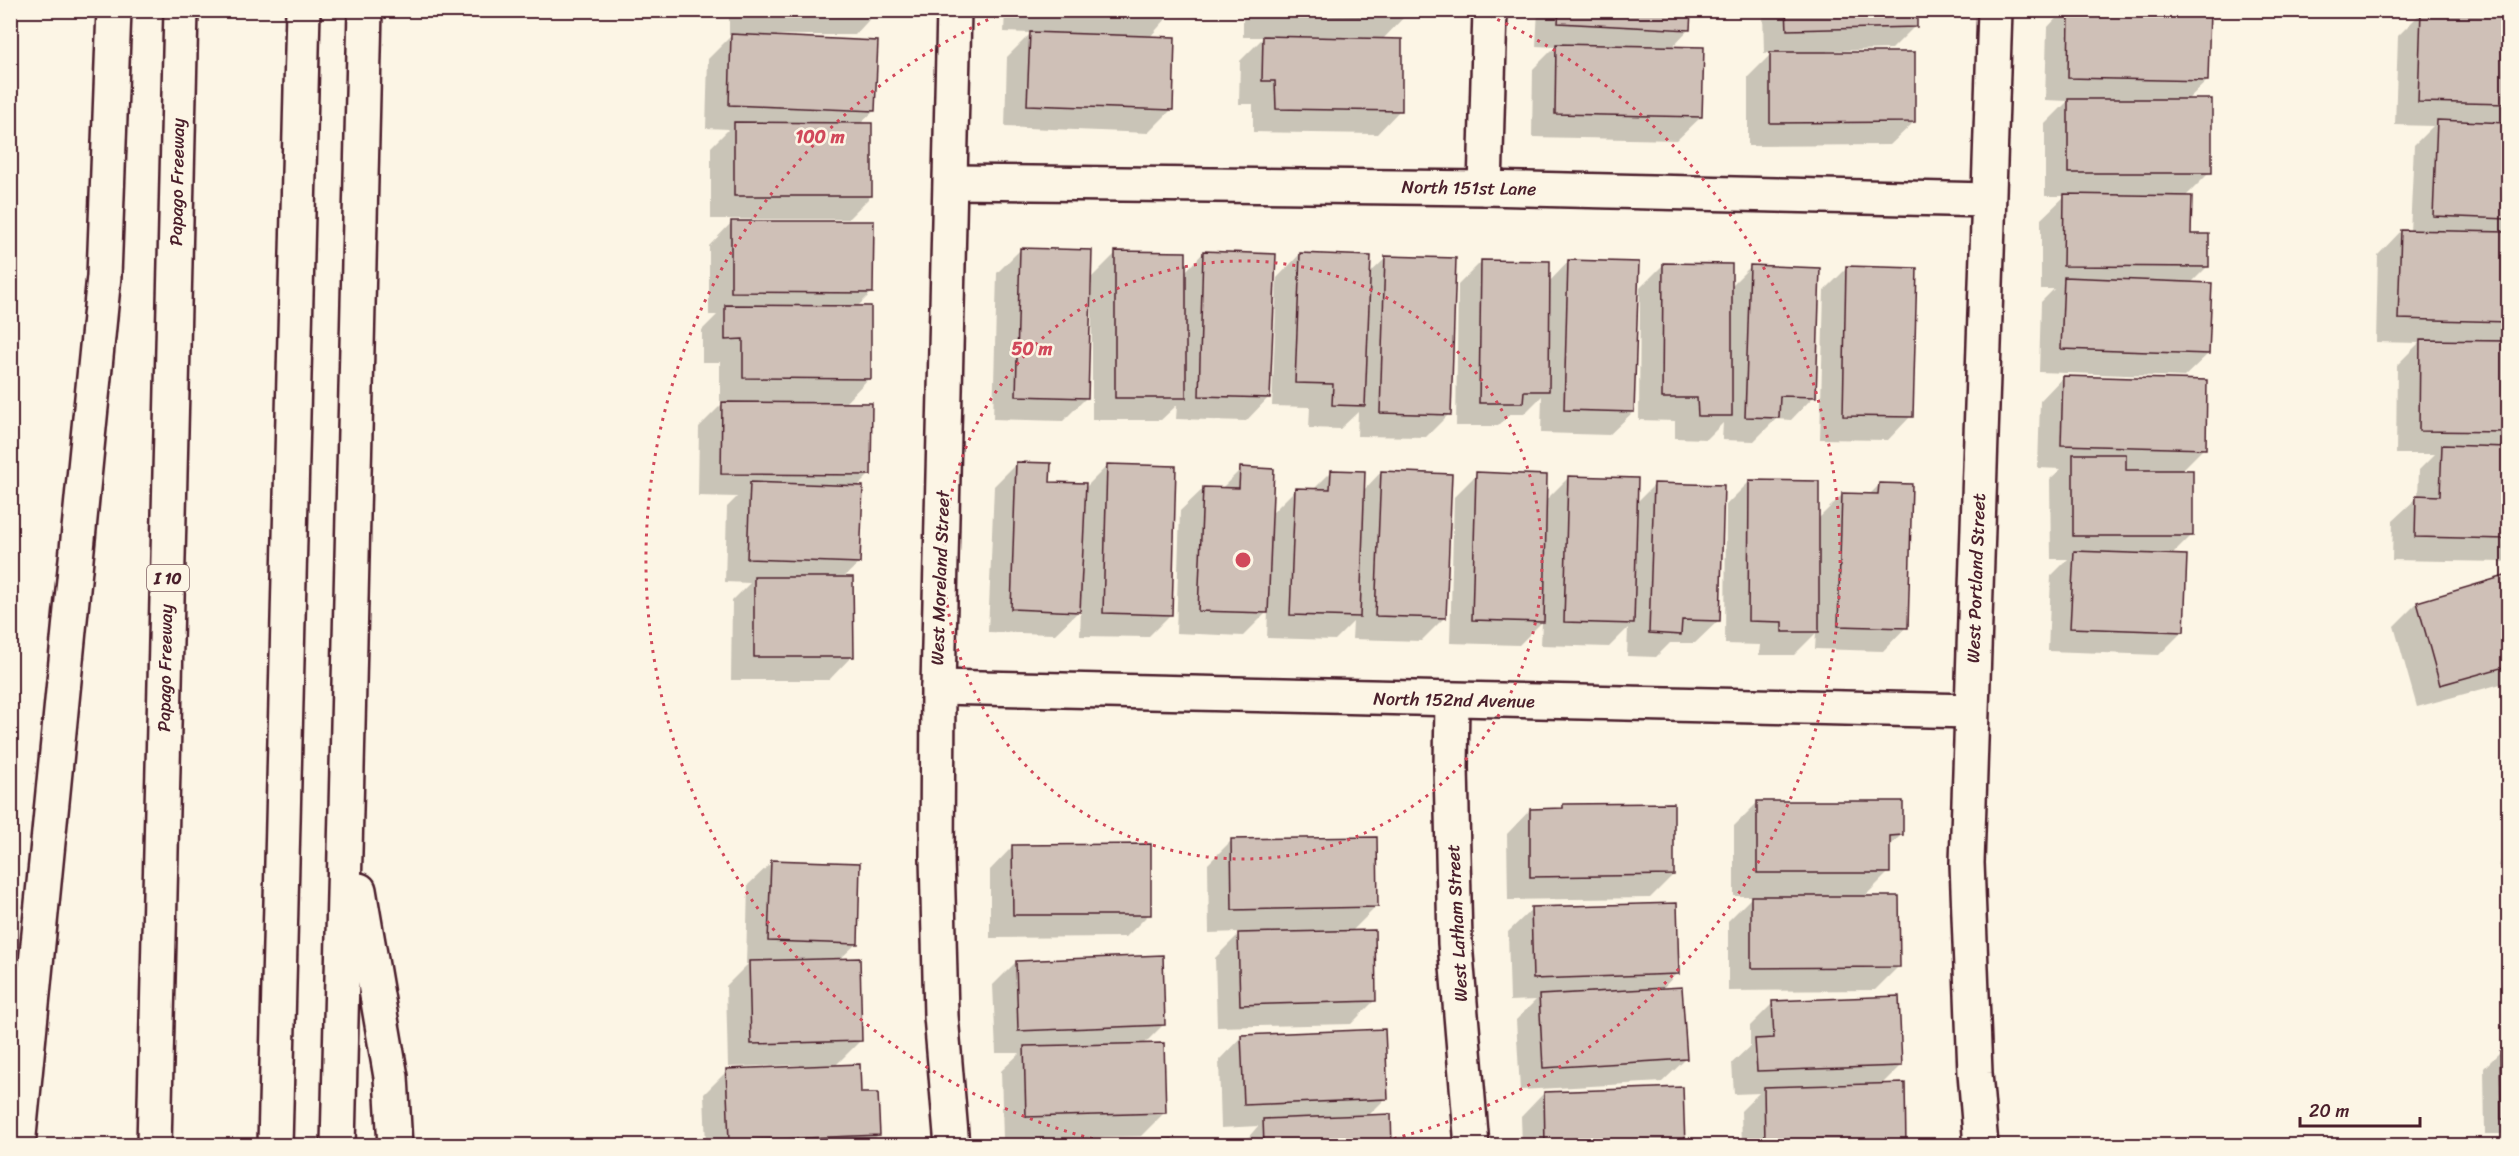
<svg xmlns="http://www.w3.org/2000/svg" width="2519" height="1156" viewBox="0 0 2519 1156" font-family="Sriracha,sans-serif">
  <rect width="100%" height="100%" fill="#fcf5e5"/>
  <filter id="ink" filterUnits="userSpaceOnUse"><feTurbulence type="fractalNoise" baseFrequency=".0167" numOctaves="2"/><feDisplacementMap in="SourceGraphic" scale="12" xChannelSelector="R" yChannelSelector="G"/><feConvolveMatrix kernelMatrix="1 2 1 2 8 2 1 2 1" color-interpolation-filters="sRGB"/></filter>
  <g filter="url(#ink)">
    <g fill="#0003">
      <polygon points="729,10 878,10 855,35 777,35 777,38 874,111 860,124 871,196 848,219 711,219 711,147 729,129 706,128 708,59 732,35 729,35"/>
      <polygon points="1005,10 1174,10 1149,38 1171,110 1148,133 1005,127 1007,57 1031,33 1004,32"/>
      <polygon points="1243,10 1406,10 1406,15 1382,40 1400,110 1377,134 1253,132 1253,104 1239,104 1240,61 1264,37 1243,37"/>
      <polygon points="1538,10 1690,10 1689,29 1671,48 1701,117 1677,140 1532,137 1533,69 1555,47 1536,46"/>
      <polygon points="1765,10 1915,10 1915,26 1892,49 1827,51 1827,54 1914,122 1890,145 1748,146 1748,77 1773,52 1764,53 1763,12"/>
      <polygon points="2064,10 2208,10 2207,81 2187,100 2210,172 2185,197 2190,235 2208,266 2191,283 2208,354 2184,377 2039,372 2041,302 2054,289 2041,289 2041,219 2065,196 2045,196 2045,124 2068,101 2045,100 2047,28"/>
      <polygon points="2422,12 2508,15 2508,557 2503,562 2392,560 2393,520 2418,497 2419,470 2435,454 2396,454 2397,365 2419,343 2376,342 2378,255 2401,231 2410,232 2414,145 2433,126 2395,125 2398,36"/>
      <polygon points="732,222 872,292 857,307 869,378 846,402 837,402 869,475 857,487 859,563 843,578 852,656 829,680 731,680 732,601 750,583 725,582 727,507 737,497 698,496 699,427 725,401 720,401 720,362 702,362 702,330 717,315 709,315 709,246"/>
      <polygon points="1021,249 1090,279 1116,253 1185,272 1204,252 1269,397 1246,421 1176,419 1177,405 1161,420 1092,420 1092,284 1089,284 1086,398 1063,421 993,419 997,273"/>
      <polygon points="1300,254 1368,275 1386,258 1449,414 1426,437 1357,436 1358,412 1340,429 1309,428 1310,407 1272,406 1277,278"/>
      <polygon points="1569,261 1633,412 1609,435 1541,433 1542,396 1524,414 1510,414 1498,426 1456,426 1458,285 1481,262 1549,282"/>
      <polygon points="1663,265 1731,286 1751,266 1814,396 1791,420 1776,419 1754,441 1722,440 1723,423 1707,439 1675,438 1675,421 1639,420 1640,288"/>
      <polygon points="1847,268 1911,416 1888,440 1820,439 1824,291"/>
      <polygon points="2063,377 2204,448 2181,471 2192,535 2171,556 2182,632 2159,655 2048,651 2051,576 2068,559 2051,559 2050,479 2061,469 2038,468 2040,401"/>
      <polygon points="1017,463 1048,483 1084,489 1107,466 1171,614 1148,637 1080,636 1081,609 1055,634 988,632 994,486"/>
      <polygon points="1241,469 1271,514 1295,490 1313,490 1332,471 1363,491 1381,472 1444,618 1421,641 1352,639 1353,622 1335,640 1267,638 1268,611 1243,636 1176,633 1180,511 1204,488 1221,489"/>
      <polygon points="1477,474 1545,501 1568,478 1635,504 1655,484 1719,620 1695,643 1670,643 1656,657 1627,656 1628,628 1609,647 1541,645 1542,622 1519,645 1450,643 1454,497"/>
      <polygon points="1750,481 1818,519 1842,495 1868,496 1880,484 1906,627 1883,651 1815,649 1816,633 1794,655 1759,655 1760,645 1725,644 1726,505"/>
      <polygon points="2508,577 2508,682 2417,707 2394,626 2417,603"/>
      <polygon points="1757,803 1901,835 1889,847 1889,872 1864,897 1898,967 1875,990 1728,991 1728,921 1753,896 1734,896 1734,826"/>
      <polygon points="1564,806 1673,875 1650,898 1508,900 1507,834 1530,810 1560,810"/>
      <polygon points="2508,836 2508,869 2499,866"/>
      <polygon points="1232,840 1376,907 1351,932 1375,1000 1351,1024 1217,1027 1215,958 1241,932 1209,933 1208,864"/>
      <polygon points="1013,846 1149,914 1126,937 990,938 990,870"/>
      <polygon points="772,862 857,943 839,960 860,1041 834,1067 859,1095 878,1135 868,1146 706,1146 704,1094 727,1071 800,1068 800,1065 728,1067 726,986 748,964 746,964 748,885"/>
      <polygon points="1532,909 1677,973 1661,990 1686,1059 1662,1082 1520,1090 1516,1020 1536,1000 1510,1001 1508,932"/>
      <polygon points="1016,962 1164,1024 1143,1045 1164,1113 1141,1136 1003,1139 1001,1071 1020,1053 996,1053 993,985"/>
      <polygon points="1773,1003 1901,1065 1881,1085 1905,1146 1742,1146 1741,1111 1759,1093 1734,1094 1732,1063 1750,1046 1750,1026"/>
      <polygon points="1242,1036 1386,1098 1368,1116 1390,1146 1241,1146 1258,1126 1221,1128 1219,1060"/>
      <polygon points="2500,1052 2508,1052 2508,1134 2485,1134 2484,1068"/>
      <polygon points="1544,1093 1684,1146 1522,1146 1521,1117"/>
    </g>
    <g fill="#cfc0b7" stroke="#4a1f2b" stroke-width="1.5">
      <rect x="751" y="10" width="129" height="2"/>
      <polygon points="1078,10 1175,10 1175,14"/>
      <polygon points="1265,10 1408,10 1408,16 1265,14"/>
      <polygon points="1559,10 1691,10 1690,30 1558,23"/>
      <polygon points="1786,10 1917,10 1917,27 1787,30"/>
      <polygon points="2069,10 2210,10 2208,81 2068,78"/>
      <polygon points="2421,11 2508,13 2508,104 2418,102"/>
      <polygon points="1030,32 1175,37 1173,110 1027,105"/>
      <polygon points="731,34 878,41 875,111 729,105"/>
      <polygon points="1263,36 1402,39 1402,111 1276,109 1275,81 1262,81"/>
      <polygon points="1556,44 1704,47 1702,117 1555,114"/>
      <polygon points="1770,52 1915,52 1915,122 1770,123"/>
      <rect x="2068" y="99" width="144" height="74"/>
      <polygon points="2437,120 2508,123 2508,219 2433,216"/>
      <polygon points="734,122 872,123 872,196 734,196"/>
      <polygon points="2064,194 2192,196 2191,234 2209,234 2209,267 2063,266"/>
      <polygon points="731,221 874,221 873,293 731,292"/>
      <polygon points="2401,230 2508,232 2508,322 2398,319"/>
      <polygon points="1020,248 1092,250 1088,398 1016,396"/>
      <polygon points="1115,251 1186,252 1186,398 1115,398"/>
      <polygon points="1203,251 1276,254 1270,398 1199,396"/>
      <polygon points="1300,253 1371,256 1365,406 1332,405 1333,384 1295,383"/>
      <polygon points="1385,256 1456,258 1451,415 1380,413"/>
      <polygon points="1481,260 1550,261 1549,391 1524,391 1523,403 1479,403"/>
      <polygon points="1568,260 1639,262 1634,412 1564,410"/>
      <polygon points="1663,263 1732,264 1732,416 1698,416 1697,398 1662,398"/>
      <polygon points="1750,265 1820,268 1816,397 1780,396 1779,418 1745,417"/>
      <polygon points="1846,266 1917,268 1913,417 1843,416"/>
      <polygon points="2064,277 2212,283 2209,354 2061,349"/>
      <polygon points="725,305 871,306 871,379 743,378 743,339 725,340"/>
      <polygon points="2420,340 2508,341 2508,432 2419,431"/>
      <polygon points="2063,376 2207,380 2206,449 2061,445"/>
      <polygon points="722,402 872,403 871,475 721,474"/>
      <polygon points="2442,445 2508,447 2508,539 2415,537 2416,495 2440,496"/>
      <polygon points="2073,454 2126,454 2126,470 2193,470 2193,536 2073,536"/>
      <polygon points="1016,462 1051,463 1050,482 1086,483 1080,612 1011,609"/>
      <polygon points="1107,464 1176,466 1172,615 1103,613"/>
      <polygon points="1240,467 1274,469 1268,613 1198,611 1203,487 1239,488"/>
      <polygon points="1331,470 1365,471 1360,617 1290,615 1295,488 1330,489"/>
      <polygon points="1381,471 1452,474 1446,618 1375,616"/>
      <polygon points="1476,472 1547,475 1544,622 1472,620"/>
      <polygon points="1568,476 1638,478 1634,624 1564,622"/>
      <polygon points="1749,480 1819,481 1819,632 1782,632 1782,622 1748,621"/>
      <polygon points="750,482 863,486 860,563 747,559"/>
      <polygon points="1654,483 1724,485 1720,621 1682,620 1681,635 1649,633"/>
      <polygon points="1879,483 1912,484 1908,628 1838,626 1842,493 1878,494"/>
      <polygon points="2074,551 2187,555 2184,632 2070,628"/>
      <polygon points="2508,575 2508,666 2440,685 2417,602"/>
      <polygon points="754,577 853,577 854,657 754,657"/>
      <polygon points="1757,801 1903,801 1903,835 1890,836 1890,873 1757,873"/>
      <polygon points="1674,803 1674,875 1530,877 1530,809 1563,808 1563,804"/>
      <polygon points="1377,837 1378,907 1232,910 1231,839"/>
      <polygon points="1151,844 1151,915 1013,915 1012,845"/>
      <polygon points="771,860 860,863 858,944 768,941"/>
      <polygon points="1751,896 1899,896 1900,967 1751,968"/>
      <polygon points="1677,903 1679,974 1533,979 1531,907"/>
      <polygon points="1375,930 1376,1001 1240,1005 1238,933"/>
      <polygon points="1163,955 1165,1025 1018,1031 1016,961"/>
      <polygon points="860,958 862,1041 751,1044 749,961"/>
      <polygon points="1682,987 1687,1059 1543,1068 1539,995"/>
      <polygon points="1899,996 1902,1066 1757,1071 1755,1039 1774,1038 1772,1001"/>
      <polygon points="1385,1029 1388,1099 1244,1105 1241,1035"/>
      <polygon points="1164,1043 1166,1113 1026,1117 1024,1046"/>
      <polygon points="2508,1050 2508,1119 2501,1119 2500,1051"/>
      <polygon points="860,1064 861,1093 878,1093 880,1135 729,1141 726,1069"/>
      <polygon points="1905,1083 1906,1146 1765,1146 1764,1087"/>
      <polygon points="1683,1087 1685,1146 1545,1146 1544,1092"/>
      <polygon points="1391,1114 1392,1146 1264,1146 1263,1119"/>
      <polygon points="1172,1139 1172,1146 1032,1146 1032,1144"/>
    </g>
    <g fill="none" stroke-linecap="round" stroke-linejoin="round">
      <defs>
        <g id="street">
          <polyline points="951,182 1485,188 1988,200"/>
          <polyline points="1485,188 1490,10"/>
          <polyline points="938,687 1971,711"/>
          <polyline points="1452,701 1451,767 1455,943 1472,1146"/>
          <polyline points="952,1146 941,1016 937,857 938,687 954,10"/>
          <polyline points="1981,1146 1975,1073 1967,863 1995,10"/>
        </g>
        <g id="highway">
          <polyline points="359,890 391,1077 395,1146"/>
          <polyline points="18,1146 104,276 114,10"/>
          <polyline points="154,1146 181,10"/>
          <polyline points="275,1146 303,10"/>
          <polyline points="338,1146 365,10"/>
        </g>
      </defs>
      <use href="#street" stroke="#4a1f2b" stroke-width="38"/>
      <use href="#highway" stroke="#4a1f2b" stroke-width="38"/>
      <use href="#street" stroke="#fcf5e5" stroke-width="33"/>
      <use href="#highway" stroke="#fcf5e5" stroke-width="33"/>
    </g>
  </g>
  <g fill="none" stroke="#d1495b" stroke-width="3" stroke-dasharray="3 6">
    <circle cx="1243" cy="560" r="299"/>
    <path d="M1119 1145A598 598 0 0 1 1005 12M1481 12A598 598 0 0 1 1367 1145"/>
  </g>
  <g text-anchor="middle" stroke-width="5" stroke-linejoin="round" paint-order="stroke">
    <rect fill="#fcf5e5" stroke="#7f5f63" stroke-width="1.5" x="147" y="565" width="42" height="26" rx="4.5"/>
    <g font-size="16" font-weight="bold" fill="#4a1f2b">
      <text x="168" y="584">I 10</text>
    </g>
    <g font-size="18" fill="#4a1f2b" stroke="#fcf5e5">
      <text transform="translate(177 182) rotate(-89)" y="6">Papago Freeway</text>
      <text transform="translate(1469 188) rotate(1)" y="6">North 151st Lane</text>
      <text transform="translate(940 578) rotate(-88)" y="6">West Moreland Street</text>
      <text transform="translate(1976 578) rotate(-88)" y="6">West Portland Street</text>
      <text transform="translate(165 668) rotate(-89)" y="6">Papago Freeway</text>
      <text transform="translate(1454 700) rotate(1)" y="6">North 152nd Avenue</text>
      <text transform="translate(1457 923) rotate(-93)" y="6">West Latham Street</text>
    </g>
  </g>
  <circle cx="1243" cy="560" r="9" fill="#d1495b" stroke="#fcf5e5" stroke-width="3"/>
  <g font-size="18" text-anchor="middle" font-weight="bold" fill="#d1495b" stroke="#fcf5e5" stroke-width="5" stroke-linejoin="round" paint-order="stroke">
    <text x="820" y="143">100 m</text>
    <text x="1032" y="355">50 m</text>
  </g>
  <rect width="2519" height="1156" fill="none" stroke="#fcf5e5" stroke-width="36"/>
  <rect x="18" y="18" width="2483" height="1120" fill="none" stroke="#4a1f2b" stroke-width="2" filter="url(#ink)"/>
  <path d="M2300 1117v9h120v-9" fill="none" stroke="#4a1f2b" stroke-width="3"/>
  <text x="2309" y="1117" font-size="18" fill="#4a1f2b" stroke="#fcf5e5" stroke-width="4.5" paint-order="stroke">20 m</text>
</svg>
